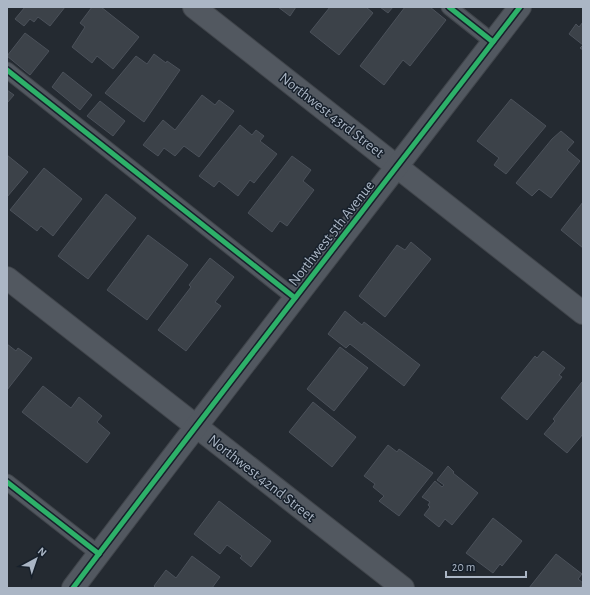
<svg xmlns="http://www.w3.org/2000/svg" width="590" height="595" viewBox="0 0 590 595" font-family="'Alegreya Sans',sans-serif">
  <rect width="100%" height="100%" fill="#242a31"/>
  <g fill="#3c4249" stroke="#4b515a">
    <polygon points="25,7 65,7 50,26 38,17 34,22 30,19 24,26 15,19"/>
    <polygon points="92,7 101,7 139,37 113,69 97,56 92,63 72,47 85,27 80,23"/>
    <polygon points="278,7 296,7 290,16"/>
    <polygon points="330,7 366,7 373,13 339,55 310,32"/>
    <polygon points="380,7 393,7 388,13"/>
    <polygon points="405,7 430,7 446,20 410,66 403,60 384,85 360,66"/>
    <polygon points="583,22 583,50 580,48 583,45 569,34 576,24 579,27"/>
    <polygon points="25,33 49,51 30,75 7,56"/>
    <polygon points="154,54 166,63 167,61 180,70 144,122 105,93 136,56 147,64"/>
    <polygon points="63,72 92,95 80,110 52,87"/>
    <polygon points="7,90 14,95 7,103"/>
    <polygon points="202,95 215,105 219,100 234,111 199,157 184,146 175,156 164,148 158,156 143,145 163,120 175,130"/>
    <polygon points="511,99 546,126 506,174 494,165 499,158 477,141"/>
    <polygon points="100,101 125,121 113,136 87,116"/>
    <polygon points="240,125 252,135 256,130 264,136 260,141 277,154 254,183 250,180 238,196 219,181 214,187 199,176"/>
    <polygon points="561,131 574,142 567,150 580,161 551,198 539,189 532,196 516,183 552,139"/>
    <polygon points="7,155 28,172 7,197"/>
    <polygon points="292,156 311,170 303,181 314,190 287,226 280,221 272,232 248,213"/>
    <polygon points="44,168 82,199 53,236 41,226 37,231 10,210"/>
    <polygon points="106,194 136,218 88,279 58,256"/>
    <polygon points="583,202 583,248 561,230"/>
    <polygon points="148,235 188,265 147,320 107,290"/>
    <polygon points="411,242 431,259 385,317 359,296 397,245 405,250"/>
    <polygon points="210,258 234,277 215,302 221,306 186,351 158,330 191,287 189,285"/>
    <polygon points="345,311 362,325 364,322 420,365 404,386 350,344 346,348 328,334"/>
    <polygon points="7,344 16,351 18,348 32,358 7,390"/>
    <polygon points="340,347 368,368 334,411 307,389"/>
    <polygon points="543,351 565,368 559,375 562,377 527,420 501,398 535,356 537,358"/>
    <polygon points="582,382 583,434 567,453 544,434 555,421 553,419"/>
    <polygon points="43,386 71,408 79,397 102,416 97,422 110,433 87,463 22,412"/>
    <polygon points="313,402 356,437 332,467 289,432"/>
    <polygon points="388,445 397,452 399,449 433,473 399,516 379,501 384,496 373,487 375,484 364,476"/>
    <polygon points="448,466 454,472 453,473 478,493 452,525 445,519 439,527 424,515 430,507 428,505 430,502 422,497 435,481 442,487 444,485 437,480"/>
    <polygon points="219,501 271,541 251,567 240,558 242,556 227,545 220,554 194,534"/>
    <polygon points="493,518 522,541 502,566 500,564 493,573 466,553"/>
    <polygon points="556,554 582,574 578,579 583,583 581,588 529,588"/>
    <polygon points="192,556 220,577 212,588 156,588 154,586 166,570 176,578"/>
  </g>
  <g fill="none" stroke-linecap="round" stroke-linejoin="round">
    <defs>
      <g id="lane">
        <polyline points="449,7 493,42"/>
        <polyline points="7,70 295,298"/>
        <polyline points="7,482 99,554"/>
      </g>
      <g id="street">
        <polyline points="194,7 583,313"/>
        <polyline points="7,278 403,588"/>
        <path d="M 73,588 C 220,393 371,201 520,7"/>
      </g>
    </defs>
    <use href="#lane" stroke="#40454b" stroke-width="17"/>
    <use href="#street" stroke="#40454b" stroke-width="24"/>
    <use href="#lane" stroke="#525860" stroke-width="15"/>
    <use href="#street" stroke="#525860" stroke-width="22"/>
    <defs>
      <g id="cycleway">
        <polyline points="449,7 493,42"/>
        <polyline points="7,70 295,298"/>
        <polyline points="7,482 99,554"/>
        <path d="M 73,588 C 220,393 371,201 520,7"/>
      </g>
    </defs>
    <use href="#cycleway" stroke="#17202b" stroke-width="8"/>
    <use href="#cycleway" stroke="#2db169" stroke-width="5"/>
  </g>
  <g text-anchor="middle" stroke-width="3" stroke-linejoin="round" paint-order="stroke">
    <g font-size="15" fill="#abb6c5" stroke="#17202b">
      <text transform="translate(332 115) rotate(38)" y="5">Northwest 43rd Street</text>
      <text transform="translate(331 233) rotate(-52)" y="5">Northwest 5th Avenue</text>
      <text transform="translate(262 478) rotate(38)" y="5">Northwest 42nd Street</text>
    </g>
  </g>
  <rect width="590" height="595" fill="none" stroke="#abb6c5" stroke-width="16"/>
  <g transform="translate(36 559) rotate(40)" stroke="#17202b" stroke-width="3" paint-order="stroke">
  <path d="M0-3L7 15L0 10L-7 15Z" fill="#abb6c5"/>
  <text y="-6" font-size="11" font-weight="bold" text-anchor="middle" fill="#abb6c5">N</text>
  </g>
  <path d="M446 571v6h80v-6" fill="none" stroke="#abb6c5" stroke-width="2"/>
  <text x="452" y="571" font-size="12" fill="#abb6c5" stroke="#17202b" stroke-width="3" paint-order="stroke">20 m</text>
</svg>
